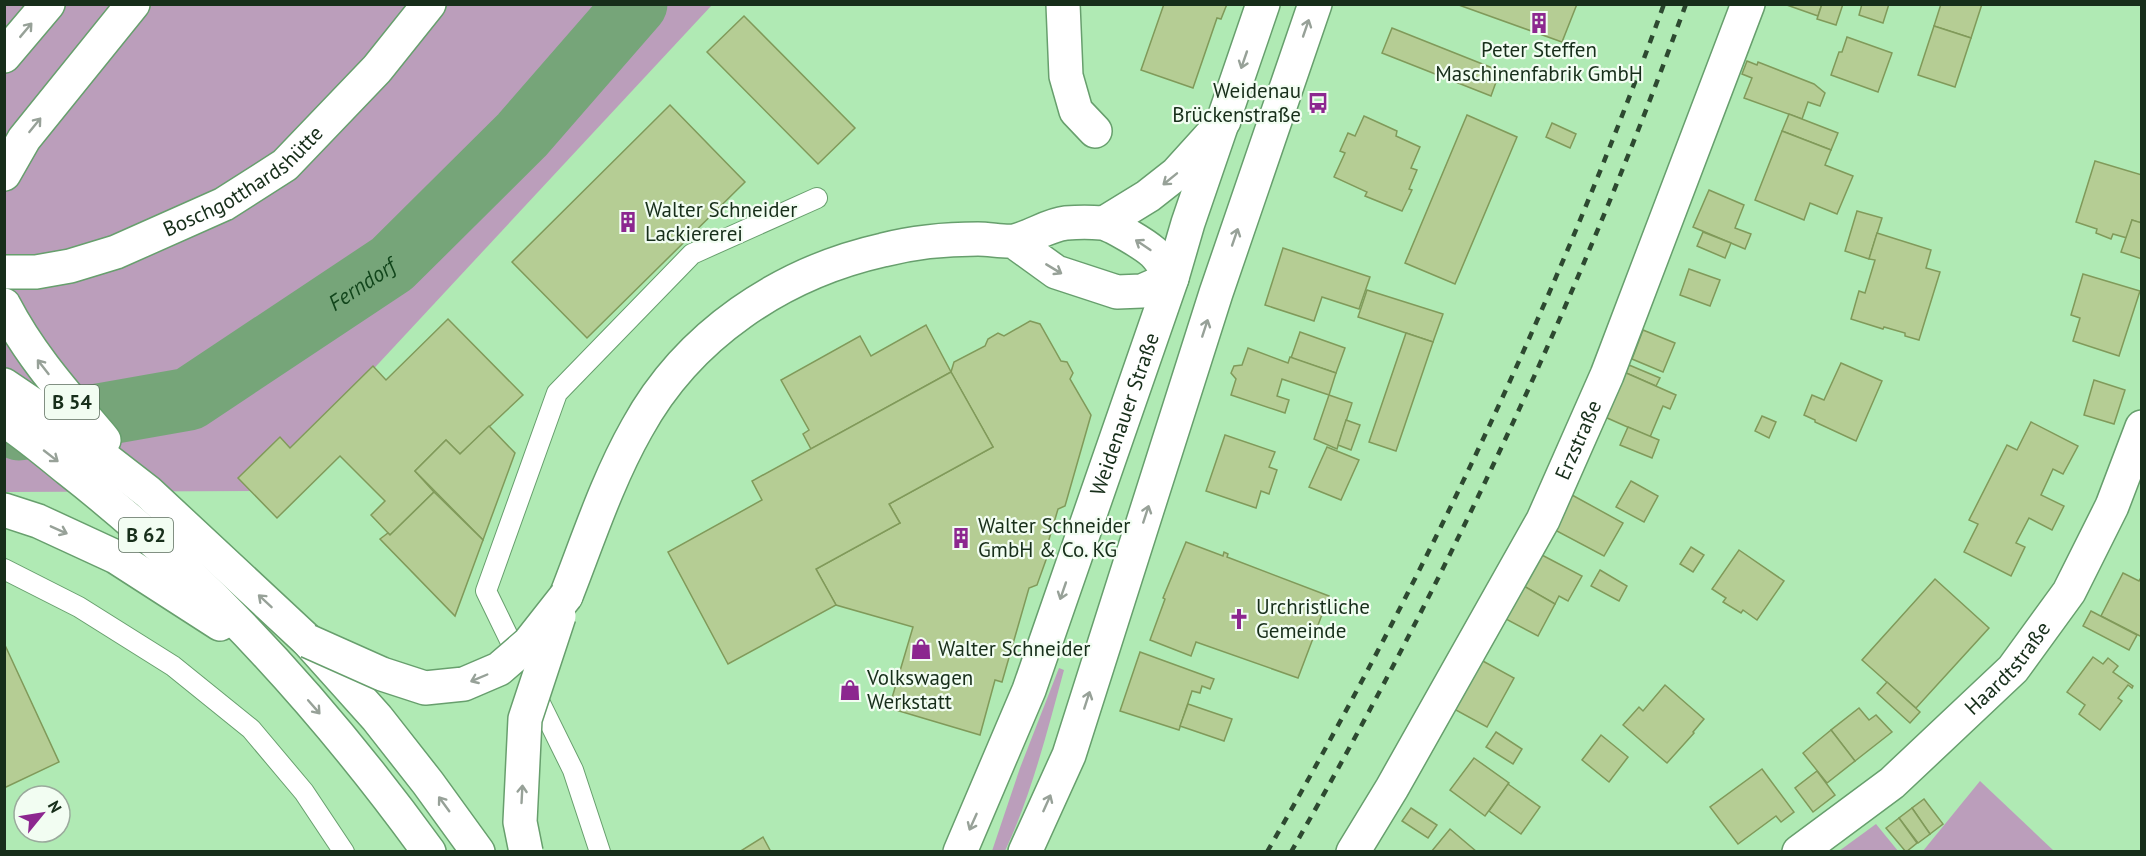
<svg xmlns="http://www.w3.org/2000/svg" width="2146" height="856" viewBox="0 0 2146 856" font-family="'PT Sans',sans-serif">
  <rect width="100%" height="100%" fill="#b0eab4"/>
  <g fill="#bb9ebb">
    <polygon points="4,5 712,5 260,491 5,492"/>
    <path d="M 1059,668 L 1064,670 C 1047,732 1032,793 1005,851 L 992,851 L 1020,768 Z"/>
    <polygon points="1980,781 2054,851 1923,851"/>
    <polygon points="1876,824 1898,851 1839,851"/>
  </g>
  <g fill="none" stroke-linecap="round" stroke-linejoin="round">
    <path stroke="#76a579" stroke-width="63" id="s1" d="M 19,429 L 189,399 L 392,264 L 522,135 L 636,4"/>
  </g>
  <g fill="#b5cd94" stroke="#809a5a" stroke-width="1.5">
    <polygon points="1164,4 1227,4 1221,19 1217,18 1193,88 1141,70"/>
    <polygon points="1456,4 1577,4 1562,42"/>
    <polygon points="1784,4 1822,4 1818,16"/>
    <polygon points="1822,4 1843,4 1836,25 1817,19"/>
    <polygon points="1862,4 1889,4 1883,23 1859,15"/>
    <polygon points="1941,4 1982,4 1971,38 1934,26"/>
    <polygon points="744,16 855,128 818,164 707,52"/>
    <polygon points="1934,26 1971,38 1955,87 1918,75"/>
    <polygon points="1392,28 1500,71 1491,96 1382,53"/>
    <polygon points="1847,37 1892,53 1878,92 1831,75 1839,52 1842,52"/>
    <polygon points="1747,61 1757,65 1758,62 1814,84 1825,93 1820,106 1808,102 1802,119 1744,98 1752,78 1742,74"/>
    <polygon points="670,105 745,182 587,338 512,262"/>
    <polygon points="1789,114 1838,133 1831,150 1782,131"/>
    <polygon points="1467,115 1517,137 1455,284 1405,263"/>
    <polygon points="1364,116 1397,131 1396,136 1420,147 1411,168 1417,170 1409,189 1412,190 1402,211 1365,196 1367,192 1334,177 1345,153 1340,151 1348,133 1355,136"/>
    <polygon points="1552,123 1576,134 1570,148 1546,137"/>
    <polygon points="1782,131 1831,150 1825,165 1853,176 1837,214 1810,203 1804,220 1755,200"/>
    <polygon points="2095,161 2142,175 2142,217 2140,223 2132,220 2127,238 2113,234 2111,239 2096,233 2097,229 2076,222"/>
    <polygon points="1709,190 1744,205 1735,228 1751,234 1745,249 1693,227"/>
    <polygon points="1857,211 1882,218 1869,259 1845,251"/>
    <polygon points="2132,220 2142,223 2142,259 2121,252"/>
    <polygon points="1703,232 1731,243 1725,258 1697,246"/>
    <polygon points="1877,233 1931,250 1926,268 1940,272 1919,340 1905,336 1905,333 1884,327 1883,329 1851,319 1859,291 1865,293 1875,260 1869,259"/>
    <polygon points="1283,248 1370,277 1359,309 1322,297 1314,321 1265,305"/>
    <polygon points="1689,269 1720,280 1710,306 1680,295"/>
    <polygon points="2083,274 2140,291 2119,356 2073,341 2080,318 2071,315"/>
    <polygon points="1367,290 1443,314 1433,342 1358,317"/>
    <polygon points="448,319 523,395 460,454 446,440 415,471 434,492 390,535 371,515 385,501 340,456 277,518 238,478 280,437 290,448 373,366 386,380"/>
    <polygon points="1030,321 1040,324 1061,361 1067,362 1073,373 1070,379 1091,415 1065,506 1058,509 1045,553 1047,557 1037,585 1029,588 1002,682 995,680 980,735 889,708 913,627 836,605 816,569 900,523 889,504 993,447 951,372 954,362 985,346 988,339 998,333 1004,336"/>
    <polygon points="926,325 951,372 811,449 803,434 809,430 781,380 860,336 871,356"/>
    <polygon points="1643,330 1675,343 1663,372 1632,359"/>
    <polygon points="1300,332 1345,348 1336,373 1291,358"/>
    <polygon points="1406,333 1433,342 1396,451 1369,442"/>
    <polygon points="1248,348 1288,363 1290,357 1336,373 1329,395 1282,379 1277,396 1289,400 1285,413 1231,395 1236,379 1231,373 1234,366 1242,365"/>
    <polygon points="1841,363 1882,381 1856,441 1815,422 1815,420 1804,415 1812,395 1824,400"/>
    <polygon points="1629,365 1660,378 1656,386 1626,373"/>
    <polygon points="951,372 993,447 889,504 900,523 816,569 836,605 728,664 668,552 762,500 752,481"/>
    <polygon points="1624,372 1676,395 1670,409 1663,406 1650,437 1605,417"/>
    <polygon points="2094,380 2125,390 2114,424 2084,415"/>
    <polygon points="1329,395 1352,403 1337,449 1314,439"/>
    <polygon points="1762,416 1776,422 1769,438 1755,431"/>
    <polygon points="1346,420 1360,425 1351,450 1338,445"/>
    <polygon points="2031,422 2078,446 2063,474 2053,469 2041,495 2064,506 2052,530 2029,518 2016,543 2025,547 2011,576 1964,552 1978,524 1969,520 2007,445 2017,450"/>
    <polygon points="489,426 515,453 483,540 415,471 446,440 460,454"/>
    <polygon points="1628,427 1659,440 1652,458 1620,445"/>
    <polygon points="1225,435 1275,452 1269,467 1277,470 1269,494 1261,491 1256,508 1206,491"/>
    <polygon points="1327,447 1359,460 1341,500 1309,487"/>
    <polygon points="1631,481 1658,496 1644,522 1616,507"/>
    <polygon points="434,492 483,540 455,616 380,539 388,533 390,535"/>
    <polygon points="1572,495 1623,523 1604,556 1553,529"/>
    <polygon points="1186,542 1223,556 1224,552 1228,554 1227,557 1329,596 1298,678 1196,642 1191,656 1150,640 1165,599 1163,598"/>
    <polygon points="1691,547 1704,555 1693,572 1680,564"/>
    <polygon points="1739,550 1784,581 1757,620 1743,610 1741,613 1723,602 1726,598 1712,589"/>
    <polygon points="1540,554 1582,576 1568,601 1559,596 1555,604 1522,585"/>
    <polygon points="1600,570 1627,586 1619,601 1591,586"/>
    <polygon points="2123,573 2139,581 2142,576 2142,637 2101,616"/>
    <polygon points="1935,579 1989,628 1916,708 1862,660"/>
    <polygon points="1522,585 1555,604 1538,636 1504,618"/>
    <polygon points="2091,611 2137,635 2129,650 2083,626"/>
    <polygon points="4,643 59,762 4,788"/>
    <polygon points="1140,652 1214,679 1210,689 1202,686 1200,693 1192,691 1179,730 1120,711"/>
    <polygon points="2093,657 2103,664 2108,658 2118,666 2113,672 2133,686 2132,688 2128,685 2118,698 2122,701 2100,730 2079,714 2085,705 2067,692"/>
    <polygon points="1481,660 1514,678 1487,727 1454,709"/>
    <polygon points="1887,682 1920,712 1910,723 1877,693"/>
    <polygon points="1665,685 1704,719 1693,732 1694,733 1667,763 1623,725 1639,707 1643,711"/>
    <polygon points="1188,704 1232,719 1224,741 1180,726"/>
    <polygon points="1859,708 1869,720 1876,715 1892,732 1855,761 1831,730"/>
    <polygon points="1831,730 1855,761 1827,783 1803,753"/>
    <polygon points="1496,732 1522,749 1513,764 1486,747"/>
    <polygon points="1601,735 1628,757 1609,782 1582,760"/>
    <polygon points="1474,758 1509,783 1485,816 1450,790"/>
    <polygon points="1762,769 1794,812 1781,822 1776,816 1738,844 1710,807"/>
    <polygon points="1817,771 1835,795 1813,812 1795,788"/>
    <polygon points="1508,784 1540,807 1521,834 1489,811"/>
    <polygon points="1924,799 1943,824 1930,834 1912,808"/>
    <polygon points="1411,808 1437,825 1428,838 1402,821"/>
    <polygon points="1912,808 1930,834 1918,843 1899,818"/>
    <polygon points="1899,818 1917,843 1906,852 1886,828"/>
    <polygon points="1450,829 1477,852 1431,852"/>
    <polygon points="763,837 771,852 739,852"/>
  </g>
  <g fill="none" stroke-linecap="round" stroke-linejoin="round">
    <defs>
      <g id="lane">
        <polyline points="4,569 79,607 173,666 251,729 304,792 344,852"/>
        <polyline points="520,661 486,591 557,393 692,254 817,198"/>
        <polyline points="534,691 573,770 600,852"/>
      </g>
      <g id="street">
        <polyline points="1063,4 1066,76 1076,111 1095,131"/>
        <path id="s2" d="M 4,272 L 36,272 L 70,266 L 116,252 L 224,204 L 285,165 L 377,69 L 429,4"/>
        <path id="s3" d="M 1353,852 L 1392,788 L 1543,520 L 1607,375 L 1748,4"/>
        <path id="s4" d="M 1799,852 L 1892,783 L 2013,669 L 2069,592 L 2112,506 L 2142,427"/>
      </g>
      <g id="secondary">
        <path id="s5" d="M 960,852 L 1029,690 L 1172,278 L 1188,223 L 1263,4"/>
        <polyline points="1025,852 1069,755 1216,293 1315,4"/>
      </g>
      <g id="highway">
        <polyline points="4,56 48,4"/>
        <polyline points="4,174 24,139 133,4"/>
        <polyline points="1104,223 1148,196 1176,174 1224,121"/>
        <path d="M 4,305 C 31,357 67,396 104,440"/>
        <polyline points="4,385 50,416 148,492 308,641 377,718 428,783 478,852"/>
        <path d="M 4,420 C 27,435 48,453 69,470 C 207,578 326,710 429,852"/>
        <polyline points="4,510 38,521 116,557 220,624"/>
        <path d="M 566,596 C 588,540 607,481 637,428 C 688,335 781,273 883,250 C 914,242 946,239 978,239 C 990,239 1003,242 1014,241 C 1032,237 1048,225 1066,223 C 1077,222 1092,222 1102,223 C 1113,225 1145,245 1153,252 C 1161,259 1166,270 1172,278 L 1142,291 L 1117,292 L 1056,272 L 1013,241"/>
      </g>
    </defs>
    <use href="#lane" stroke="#679f6d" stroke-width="22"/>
    <use href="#street" stroke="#679f6d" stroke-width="36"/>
    <use href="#secondary" stroke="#679f6d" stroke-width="36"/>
    <use href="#highway" stroke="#679f6d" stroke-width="36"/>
    <use href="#lane" stroke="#fff" stroke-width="20"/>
    <use href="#street" stroke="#fff" stroke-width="33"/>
    <use href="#secondary" stroke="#fff" stroke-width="33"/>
    <use href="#highway" stroke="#fff" stroke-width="33"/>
    <g stroke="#2d4930" stroke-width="4.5" stroke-dasharray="8 8" stroke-linecap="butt">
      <path d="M 1267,852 C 1423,582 1558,297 1664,4"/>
      <path d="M 1291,852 C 1446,582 1579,297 1686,4"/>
    </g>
    <defs>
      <g id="highway-bridge">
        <polyline points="308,641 382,674 425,688 464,684 499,669 529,643 566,596"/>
        <polyline points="526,852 520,822 525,719 559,616"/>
      </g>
    </defs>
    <use href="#highway-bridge" stroke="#679f6d" stroke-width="36" stroke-linecap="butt"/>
    <use href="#highway-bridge" stroke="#fff" stroke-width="33"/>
  </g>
  <defs><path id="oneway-shaft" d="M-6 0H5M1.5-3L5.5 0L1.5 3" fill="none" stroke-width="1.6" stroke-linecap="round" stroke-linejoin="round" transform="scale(1.5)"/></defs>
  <g stroke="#97a198">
    <use href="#oneway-shaft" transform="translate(1306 28) rotate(-71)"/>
    <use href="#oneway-shaft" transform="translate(26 30) rotate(-50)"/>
    <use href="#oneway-shaft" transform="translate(1244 60) rotate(109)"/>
    <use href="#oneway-shaft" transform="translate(35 125) rotate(-51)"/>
    <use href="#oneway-shaft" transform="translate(1170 179) rotate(141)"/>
    <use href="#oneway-shaft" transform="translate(1235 237) rotate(-71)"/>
    <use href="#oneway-shaft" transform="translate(1143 245) rotate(-146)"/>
    <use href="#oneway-shaft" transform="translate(1054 269) rotate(31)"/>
    <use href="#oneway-shaft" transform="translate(1205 328) rotate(-72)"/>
    <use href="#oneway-shaft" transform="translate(43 367) rotate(-128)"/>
    <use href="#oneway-shaft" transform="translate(51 456) rotate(38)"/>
    <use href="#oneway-shaft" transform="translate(1146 514) rotate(-72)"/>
    <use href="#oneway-shaft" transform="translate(59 530) rotate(24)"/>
    <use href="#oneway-shaft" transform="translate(1063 591) rotate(109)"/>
    <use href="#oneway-shaft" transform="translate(265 601) rotate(-137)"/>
    <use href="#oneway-shaft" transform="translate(479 678) rotate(157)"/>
    <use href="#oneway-shaft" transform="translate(1087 700) rotate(-72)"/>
    <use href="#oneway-shaft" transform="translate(314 707) rotate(49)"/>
    <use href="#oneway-shaft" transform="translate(522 794) rotate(-87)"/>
    <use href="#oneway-shaft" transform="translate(1047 803) rotate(-66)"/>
    <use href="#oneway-shaft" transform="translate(444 804) rotate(-126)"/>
    <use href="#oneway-shaft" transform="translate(973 822) rotate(114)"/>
  </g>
  <defs>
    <symbol id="building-bare" viewBox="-9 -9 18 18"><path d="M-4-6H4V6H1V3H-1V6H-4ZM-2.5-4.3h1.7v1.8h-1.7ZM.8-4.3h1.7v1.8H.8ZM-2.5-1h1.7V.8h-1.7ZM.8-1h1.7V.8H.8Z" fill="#8c278f" stroke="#f2fdf2" stroke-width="2.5" paint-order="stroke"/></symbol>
    <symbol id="bus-bare" viewBox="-9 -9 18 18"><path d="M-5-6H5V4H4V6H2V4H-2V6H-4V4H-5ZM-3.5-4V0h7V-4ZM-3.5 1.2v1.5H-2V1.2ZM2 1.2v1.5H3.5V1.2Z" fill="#8c278f" stroke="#f2fdf2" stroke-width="2.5" paint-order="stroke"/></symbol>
    <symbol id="church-bare" viewBox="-9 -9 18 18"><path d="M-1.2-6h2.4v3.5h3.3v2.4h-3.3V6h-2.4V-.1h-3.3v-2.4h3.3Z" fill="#8c278f" stroke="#f2fdf2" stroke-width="2.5" paint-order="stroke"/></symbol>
    <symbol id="shop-bare" viewBox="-9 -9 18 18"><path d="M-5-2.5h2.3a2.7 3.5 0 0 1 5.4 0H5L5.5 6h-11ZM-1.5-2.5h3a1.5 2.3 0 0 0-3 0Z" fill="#8c278f" stroke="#f2fdf2" stroke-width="2.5" paint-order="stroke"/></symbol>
  </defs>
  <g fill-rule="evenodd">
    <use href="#building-bare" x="1524" y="8" width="30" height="30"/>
    <use href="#bus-bare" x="1303" y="88" width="30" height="30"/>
    <use href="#building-bare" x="613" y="207" width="30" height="30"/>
    <use href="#building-bare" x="946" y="523" width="30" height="30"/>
    <use href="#church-bare" x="1224" y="604" width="30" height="30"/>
    <use href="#shop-bare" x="906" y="634" width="30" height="30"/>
    <use href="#shop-bare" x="835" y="675" width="30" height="30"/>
  </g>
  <g text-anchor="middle" stroke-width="4.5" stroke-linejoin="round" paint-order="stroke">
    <g fill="#f2fdf2" stroke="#596c5b" stroke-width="1.5">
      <rect x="45" y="385" width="54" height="34" rx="4.5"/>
      <rect x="119" y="518" width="54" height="34" rx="4.5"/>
    </g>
    <g font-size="20" font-weight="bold" fill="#172e1a">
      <text x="72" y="409">B 54</text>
      <text x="146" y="542">B 62</text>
    </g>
    <g font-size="21" fill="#172e1a" stroke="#f2fdf2" text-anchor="start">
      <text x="1539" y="57" text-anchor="middle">Peter Steffen<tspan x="1539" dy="24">Maschinenfabrik GmbH</tspan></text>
      <text x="1301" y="98" text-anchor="end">Weidenau<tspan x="1301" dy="24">Brückenstraße</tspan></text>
      <text x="645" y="217">Walter Schneider<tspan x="645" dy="24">Lackiererei</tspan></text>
      <text x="978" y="533">Walter Schneider<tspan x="978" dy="24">GmbH &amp; Co. KG</tspan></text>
      <text x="1256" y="614">Urchristliche<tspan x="1256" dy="24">Gemeinde</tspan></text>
      <text x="938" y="656">Walter Schneider</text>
      <text x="867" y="685">Volkswagen<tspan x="867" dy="24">Werkstatt</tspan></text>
    </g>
    <g font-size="21" fill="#172e1a" stroke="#f2fdf2">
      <text dy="7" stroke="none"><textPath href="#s2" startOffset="261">Boschgotthardshütte</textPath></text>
      <text dy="7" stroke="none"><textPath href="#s5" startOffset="468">Weidenauer Straße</textPath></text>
      <text dy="7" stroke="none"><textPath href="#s3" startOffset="470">Erzstraße</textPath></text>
      <text dy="7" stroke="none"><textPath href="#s4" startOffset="279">Haardtstraße</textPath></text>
    </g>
    <g font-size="22" font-style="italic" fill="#11451b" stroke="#f2fdf2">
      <text dy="8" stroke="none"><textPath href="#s1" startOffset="380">Ferndorf</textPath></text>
    </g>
  </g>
  <rect width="2146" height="856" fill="none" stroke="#172e1a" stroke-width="12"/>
  <g transform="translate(42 814) rotate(60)"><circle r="28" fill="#f2fdf2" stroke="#9aaa9c" stroke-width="1.5"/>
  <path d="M0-4.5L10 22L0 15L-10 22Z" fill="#8c278f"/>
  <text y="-9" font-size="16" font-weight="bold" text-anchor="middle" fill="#172e1a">N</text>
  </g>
</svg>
